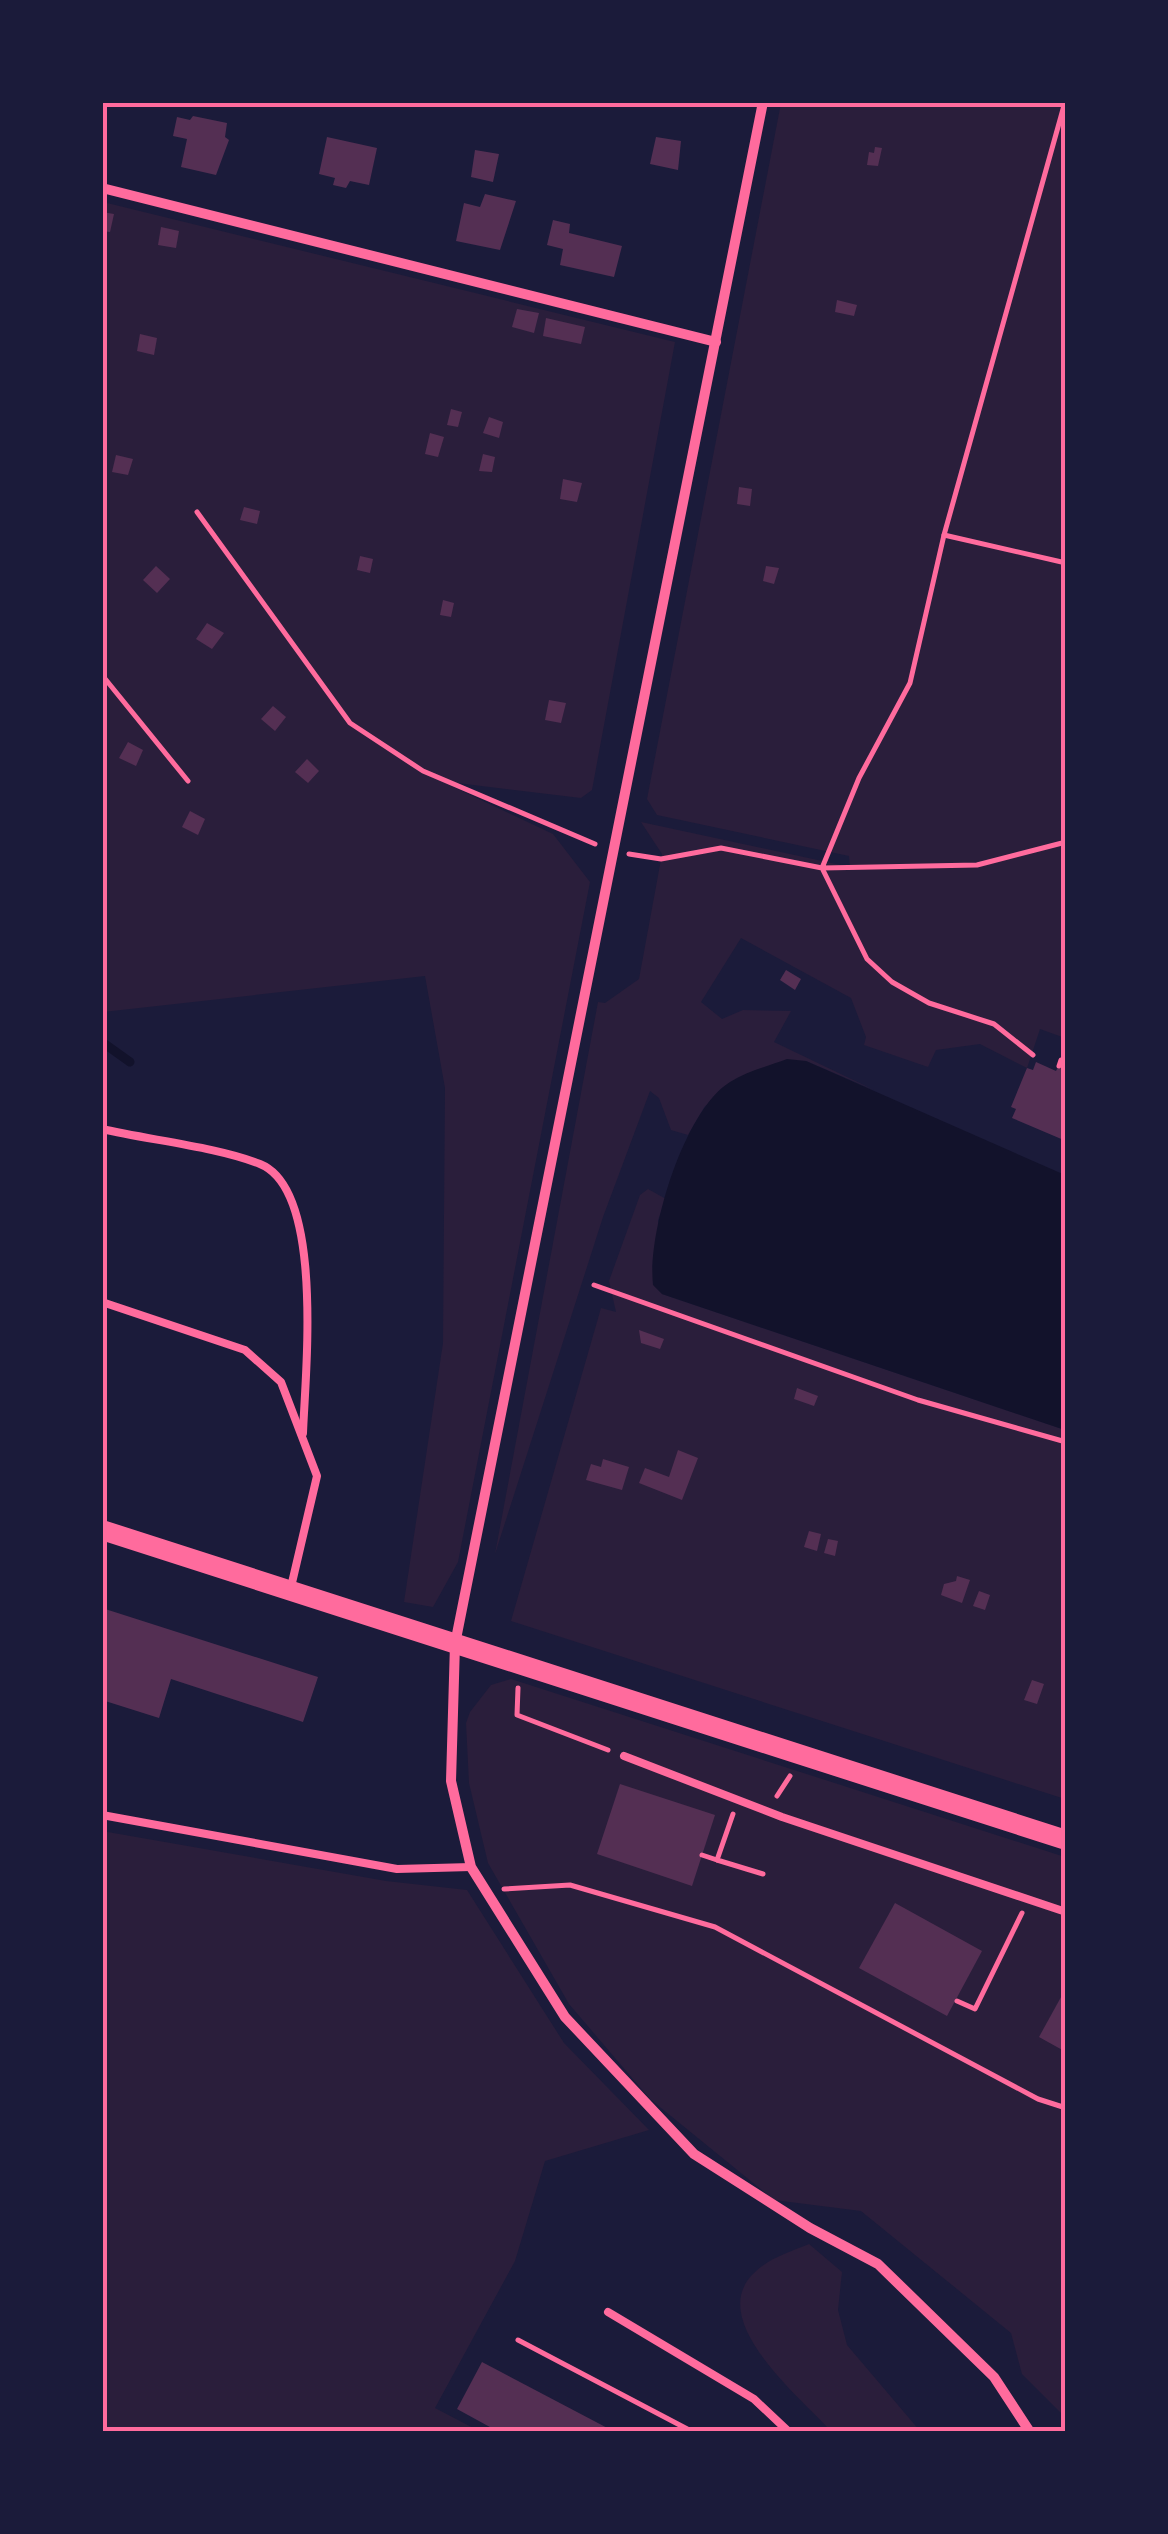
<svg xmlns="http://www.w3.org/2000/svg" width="1168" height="2534" viewBox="0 0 1168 2534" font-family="Jost,sans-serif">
  <rect width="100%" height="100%" fill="#1b1b3a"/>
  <g fill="#2a1e3b">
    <polygon points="781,103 1065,103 1065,1038 1040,1029 1027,1068 980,1044 936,1050 928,1067 864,1045 866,1037 851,998 741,938 701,1002 722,1019 743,1010 791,1011 774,1042 874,1090 806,1061 705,1106 688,1135 671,1130 659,1098 650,1091 603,1217 495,1554 598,1002 605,1003 639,979 662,854 641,822 850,867 849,856 657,815 647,799"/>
    <polygon points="103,202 675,342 592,790 581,798 441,781 553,834 590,882 458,1562 433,1607 404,1602 443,1343 445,1088 425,976 103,1012"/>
    <polygon points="648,1189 666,1199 658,1220 662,1294 1065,1430 1065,1799 511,1621 601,1308 616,1312 609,1281 640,1195"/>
    <polygon points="511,1679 1065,1857 1065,2417 1022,2374 1011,2333 861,2211 774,2200 650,2099 569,2004 488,1863 469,1783 466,1723 470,1712 491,1685"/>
    <polygon points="102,1831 386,1881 467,1890 564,2043 649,2130 545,2161 515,2261 435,2408 479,2431 103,2431"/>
    <path d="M 809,2244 L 842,2272 L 838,2310 L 847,2345 L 920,2431 L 831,2431 C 800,2397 705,2320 754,2273 C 769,2258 790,2252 809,2244 Z"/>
  </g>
  <path fill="#12122b" d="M 787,1059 L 806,1061 L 1065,1175 L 1065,1430 L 662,1294 L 653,1285 C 647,1233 684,1110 730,1082 C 747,1071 769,1066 787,1059 Z"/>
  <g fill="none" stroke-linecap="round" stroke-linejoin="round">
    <polyline stroke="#12122b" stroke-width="9" points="102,1042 130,1062"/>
  </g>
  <g fill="#542f53">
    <polygon points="193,116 227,123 225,137 229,140 216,175 181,167 187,139 173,136 177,117 190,120"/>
    <polygon points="327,137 377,148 369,185 350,181 346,188 333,185 335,178 319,174"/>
    <polygon points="656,137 681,141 678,170 650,164"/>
    <polygon points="875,147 882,148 878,166 867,165 869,152 874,153"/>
    <polygon points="475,150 499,154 493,182 471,177"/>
    <polygon points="485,194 516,201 500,250 456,241 464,203 480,207"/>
    <polygon points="102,212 114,214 110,232 102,231"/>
    <polygon points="553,220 570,224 569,233 622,246 614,277 560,265 563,249 547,245"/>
    <polygon points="161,227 179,231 176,248 158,245"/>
    <polygon points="837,300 857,305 854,316 835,312"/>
    <polygon points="517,309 539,313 534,333 512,327"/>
    <polygon points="546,318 585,327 581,344 543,336"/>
    <polygon points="140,334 157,338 154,355 137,351"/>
    <polygon points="451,409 462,412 458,427 447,425"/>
    <polygon points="489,417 503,422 499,438 483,433"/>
    <polygon points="430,433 444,437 438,457 425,454"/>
    <polygon points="483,454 495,457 492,472 479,471"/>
    <polygon points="116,455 133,459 128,475 112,472"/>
    <polygon points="563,479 582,483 577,502 560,499"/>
    <polygon points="739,487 752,489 750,506 737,504"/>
    <polygon points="244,507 260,511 257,524 240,520"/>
    <polygon points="360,556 373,559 370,573 357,570"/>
    <polygon points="156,566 170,579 157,593 143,580"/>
    <polygon points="766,566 779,568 774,584 763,581"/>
    <polygon points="443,600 454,603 451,617 440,615"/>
    <polygon points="207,623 224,633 212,649 196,639"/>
    <polygon points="549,700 566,703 561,723 545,720"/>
    <polygon points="273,706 286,717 275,731 261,719"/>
    <polygon points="128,742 143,750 136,766 119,758"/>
    <polygon points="307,759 319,771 308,783 295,772"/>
    <polygon points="190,811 205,819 198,835 182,827"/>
    <polygon points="786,970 801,979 795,990 780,980"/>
    <polygon points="1061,1061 1066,1062 1066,1141 1012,1118 1016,1109 1011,1107 1027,1068 1033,1070 1036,1062 1056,1071"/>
    <polygon points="639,1330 664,1339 660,1349 641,1343"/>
    <polygon points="797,1388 818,1396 814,1406 794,1399"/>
    <polygon points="678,1450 698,1458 682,1500 639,1483 645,1468 669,1477"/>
    <polygon points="603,1459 629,1467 622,1490 586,1480 591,1464 601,1467"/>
    <polygon points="809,1531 821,1534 817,1551 804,1547"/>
    <polygon points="828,1539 838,1541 835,1556 824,1553"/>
    <polygon points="957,1576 970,1580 962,1603 941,1595 944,1584 956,1581"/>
    <polygon points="979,1591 990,1595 985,1610 973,1606"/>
    <polygon points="102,1608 318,1677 303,1722 171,1679 159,1718 102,1700"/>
    <polygon points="1032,1680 1044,1684 1037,1704 1024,1700"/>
    <polygon points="620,1784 715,1815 692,1886 597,1854"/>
    <polygon points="895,1903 982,1951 947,2016 859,1968"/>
    <polygon points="1066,1988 1066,2052 1039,2037"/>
    <polygon points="482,2362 615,2432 499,2432 457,2409"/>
  </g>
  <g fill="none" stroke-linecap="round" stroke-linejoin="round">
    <g stroke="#ff6b9d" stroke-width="5">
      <polyline points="1065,102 944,535 910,683 859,778 822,868 977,865 1066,842"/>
      <polyline points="197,512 350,723 423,771 595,844"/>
      <polyline points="944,535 1066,563"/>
      <polyline points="102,675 188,781"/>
      <polyline points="629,854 661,859 721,848 822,868 867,959 892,982 929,1003 994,1024 1033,1055"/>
      <polyline points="1059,1066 1061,1060 1066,1062"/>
      <polyline points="594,1285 918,1400 1066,1442"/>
      <polyline points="518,1688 517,1715 608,1750"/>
      <polyline points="777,1796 790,1776"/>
      <polyline points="733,1814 717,1860 763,1874"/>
      <polyline points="702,1855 717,1860"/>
      <polyline points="504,1889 570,1885 715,1927 1038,2099 1066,2108"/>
      <polyline points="957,2001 975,2009 1022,1913"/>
      <polyline points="518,2340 693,2432"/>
    </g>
    <g stroke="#ff6b9d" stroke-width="8">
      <path d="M 102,1129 C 149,1140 218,1147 260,1164 C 325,1190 305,1375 303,1433"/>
      <polyline points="102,1302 245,1350 281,1382 317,1476 291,1587"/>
      <polyline points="624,1756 782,1817 1066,1912"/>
      <polyline points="102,1815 397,1869 471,1867"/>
      <polyline points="608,2312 754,2399 789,2432"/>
    </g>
    <g stroke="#ff6b9d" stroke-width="10">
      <polyline points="763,102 455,1644 451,1781 471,1867 565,2017 694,2154 810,2228 878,2264 994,2377 1030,2432"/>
      <polyline points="102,188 716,342"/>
    </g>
    <polyline stroke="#ff6b9d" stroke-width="20" points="102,1530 1066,1840"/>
  </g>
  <rect width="1168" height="2534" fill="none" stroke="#1b1b3a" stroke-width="210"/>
  <rect x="105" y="105" width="958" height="2324" fill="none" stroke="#ff6b9d" stroke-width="4"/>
</svg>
